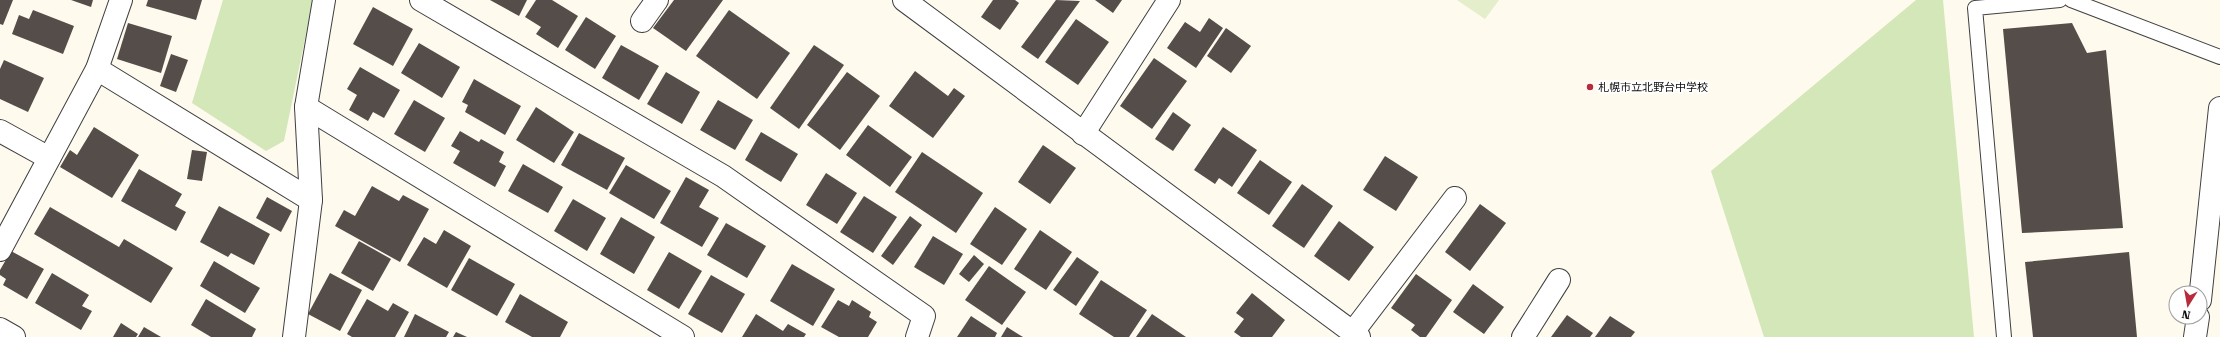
<svg xmlns="http://www.w3.org/2000/svg" width="2220" height="337" viewBox="0 0 2220 337" font-family="'Roboto Serif','Noto Sans JP',serif">
  <rect width="100%" height="100%" fill="#fefaee"/>
  <g fill="#d4e7b9">
    <polygon points="223,0 313,0 284,141 266,151 192,103"/>
    <polygon points="1916,0 1943,0 1974,337 1764,337 1711,171"/>
  </g>
  <polygon fill="#e4eeca" points="1457,0 1499,0 1485,19"/>
  <g fill="#554d4a">
    <polygon points="0,0 13,0 3,25 0,24"/>
    <polygon points="71,0 93,0 91,7"/>
    <polygon points="148,0 202,0 196,20 146,6"/>
    <polygon points="490,0 527,0 519,16"/>
    <polygon points="536,0 552,0 578,16 558,48 536,34 541,27 525,17"/>
    <polygon points="674,0 723,0 686,51 653,28"/>
    <polygon points="993,0 1015,0 1019,3 1000,30 981,17"/>
    <polygon points="1056,0 1080,1 1038,59 1021,47"/>
    <polygon points="1095,0 1122,0 1113,13"/>
    <polygon points="373,7 413,29 393,66 353,44"/>
    <polygon points="33,10 74,26 63,54 12,34 19,15 29,19"/>
    <polygon points="729,10 790,53 757,99 696,56"/>
    <polygon points="586,17 616,36 595,69 565,50"/>
    <polygon points="1209,18 1223,28 1196,68 1167,48 1185,22 1200,32"/>
    <polygon points="1076,19 1109,42 1078,85 1045,62"/>
    <polygon points="128,23 172,36 161,73 117,59"/>
    <polygon points="2072,23 2087,53 2106,50 2123,228 2022,233 2003,29"/>
    <polygon points="1226,28 1251,46 1231,73 1207,56"/>
    <polygon points="419,43 460,67 442,98 401,73"/>
    <polygon points="621,45 659,66 639,100 602,78"/>
    <polygon points="814,45 844,65 799,129 770,108"/>
    <polygon points="171,54 188,60 176,92 160,86"/>
    <polygon points="1154,58 1187,81 1152,129 1120,106"/>
    <polygon points="4,60 44,78 28,112 0,99 0,69"/>
    <polygon points="360,67 400,90 384,118 373,112 368,121 349,110 357,95 347,89"/>
    <polygon points="915,71 948,96 954,88 965,96 933,138 889,106"/>
    <polygon points="666,72 700,92 682,124 647,104"/>
    <polygon points="847,72 880,96 840,150 807,125"/>
    <polygon points="474,79 521,106 505,135 465,112 468,105 462,102"/>
    <polygon points="414,100 445,118 425,152 394,134"/>
    <polygon points="718,100 753,120 735,150 700,130"/>
    <polygon points="536,107 574,132 554,163 516,140"/>
    <polygon points="1173,112 1191,125 1173,151 1155,139"/>
    <polygon points="868,125 912,157 890,187 846,155"/>
    <polygon points="94,127 139,155 112,198 60,167 70,150 77,155"/>
    <polygon points="1223,127 1257,150 1232,187 1219,178 1215,184 1194,170"/>
    <polygon points="460,131 479,142 481,139 504,152 499,162 506,166 495,187 453,163 460,151 451,146"/>
    <polygon points="761,132 798,154 781,182 745,160"/>
    <polygon points="579,133 625,158 607,190 561,165"/>
    <polygon points="1043,145 1076,168 1050,204 1018,182"/>
    <polygon points="192,150 207,152 202,181 187,179"/>
    <polygon points="922,152 983,193 956,233 895,192"/>
    <polygon points="1385,156 1418,177 1396,211 1363,190"/>
    <polygon points="1260,160 1292,182 1269,215 1237,193"/>
    <polygon points="523,164 563,187 548,213 508,191"/>
    <polygon points="626,165 671,191 654,219 609,193"/>
    <polygon points="139,169 182,194 175,206 186,212 176,231 121,201"/>
    <polygon points="826,173 857,193 837,224 806,205"/>
    <polygon points="686,177 709,190 699,207 719,218 702,247 660,223"/>
    <polygon points="1302,184 1333,206 1304,248 1272,226"/>
    <polygon points="372,186 399,201 403,195 429,209 400,262 335,226 344,210 355,216"/>
    <polygon points="864,196 897,217 873,253 840,232"/>
    <polygon points="267,197 292,211 281,232 256,218"/>
    <polygon points="573,199 606,218 587,251 554,231"/>
    <polygon points="1480,204 1506,223 1470,271 1445,252"/>
    <polygon points="219,206 270,234 254,265 231,253 228,257 200,242"/>
    <polygon points="50,207 119,247 124,239 173,268 151,303 34,234"/>
    <polygon points="995,207 1027,229 1002,265 970,244"/>
    <polygon points="910,216 922,225 893,265 881,256"/>
    <polygon points="621,217 655,237 634,274 600,254"/>
    <polygon points="1339,221 1374,247 1349,281 1314,256"/>
    <polygon points="726,223 766,246 747,278 707,255"/>
    <polygon points="444,230 471,246 447,288 407,265 424,237 436,244"/>
    <polygon points="1040,230 1072,252 1046,290 1014,269"/>
    <polygon points="933,236 963,254 944,285 914,267"/>
    <polygon points="359,241 391,259 373,291 341,273"/>
    <polygon points="11,251 44,269 27,299 3,285 6,279 0,275 0,270"/>
    <polygon points="669,252 702,271 679,309 647,290"/>
    <polygon points="2129,252 2137,337 2033,337 2025,262"/>
    <polygon points="974,255 984,264 969,282 959,274"/>
    <polygon points="1077,257 1099,272 1076,306 1053,290"/>
    <polygon points="469,258 515,284 497,316 451,290"/>
    <polygon points="214,261 260,288 245,313 200,286"/>
    <polygon points="792,264 835,289 813,326 770,301"/>
    <polygon points="989,266 1026,292 1002,325 965,300"/>
    <polygon points="52,273 89,295 82,306 92,311 81,330 35,303"/>
    <polygon points="330,273 362,290 340,331 308,314"/>
    <polygon points="1416,274 1452,300 1426,337 1420,337 1411,330 1415,325 1391,308"/>
    <polygon points="711,275 745,294 722,333 688,314"/>
    <polygon points="1101,280 1147,310 1129,337 1114,337 1079,314"/>
    <polygon points="1473,284 1504,307 1484,334 1453,312"/>
    <polygon points="1252,293 1285,320 1272,337 1241,337 1234,332 1244,319 1236,313"/>
    <polygon points="520,294 568,322 560,337 532,337 505,322"/>
    <polygon points="206,299 256,329 252,337 211,337 191,325"/>
    <polygon points="367,299 388,311 393,303 409,312 395,337 352,337 347,334"/>
    <polygon points="838,300 849,306 852,300 871,312 869,317 877,322 868,337 839,337 821,327"/>
    <polygon points="415,314 449,332 446,337 404,337"/>
    <polygon points="756,314 783,331 788,324 806,334 804,337 742,337"/>
    <polygon points="1152,314 1186,337 1136,337"/>
    <polygon points="1567,315 1593,333 1590,337 1551,337"/>
    <polygon points="971,316 997,333 995,337 957,337"/>
    <polygon points="1610,316 1635,332 1631,337 1595,337"/>
    <polygon points="121,323 138,334 136,337 113,337"/>
    <polygon points="144,327 161,337 138,337"/>
    <polygon points="1007,327 1023,337 1001,337"/>
    <polygon points="456,332 467,337 453,337"/>
  </g>
  <g fill="none" stroke-linecap="round" stroke-linejoin="round">
    <defs>
      <g id="service">
        <polyline points="2071,0 2220,57"/>
        <polyline points="2004,337 1975,8 2060,0"/>
      </g>
      <g id="minor">
        <polyline points="421,0 723,176 924,316 917,337"/>
        <polyline points="904,0 1359,337"/>
        <polyline points="642,21 657,0"/>
        <polyline points="97,69 311,200"/>
        <polyline points="306,107 683,337"/>
        <polyline points="0,131 49,158"/>
        <polyline points="1083,134 1169,0"/>
        <polyline points="0,250 97,69 121,0"/>
        <polyline points="2200,300 2220,108"/>
        <polyline points="0,329 14,337"/>
        <polyline points="1353,332 1455,198"/>
        <polyline points="294,337 311,200 306,107 324,0"/>
        <polyline points="1523,337 1559,280"/>
        <polyline points="2195,337 2198,317"/>
      </g>
    </defs>
    <use href="#service" stroke="#404040" stroke-width="16"/>
    <use href="#minor" stroke="#404040" stroke-width="24"/>
    <use href="#service" stroke="#fff" stroke-width="14"/>
    <use href="#minor" stroke="#fff" stroke-width="22"/>
  </g>
  <circle fill="#b62c3b" stroke="#fff" stroke-width="1.5" cx="1590" cy="87" r="4"/>
  <g text-anchor="middle" stroke-width="4" stroke-linejoin="round" paint-order="stroke">
    <g font-size="11" fill="#0d0d0d" stroke="#fff" text-anchor="start">
      <text x="1598" y="91">札幌市立北野台中学校</text>
    </g>
  </g>
  <g transform="translate(2188 305) rotate(191)"><circle r="19" fill="#ffffff" stroke="#9e9e9e"/>
  <path d="M0-3L7 15L0 10L-7 15Z" fill="#b62c3b"/>
  <text y="-6" font-size="11" font-weight="bold" text-anchor="middle" fill="#0d0d0d">N</text>
  </g>
</svg>
